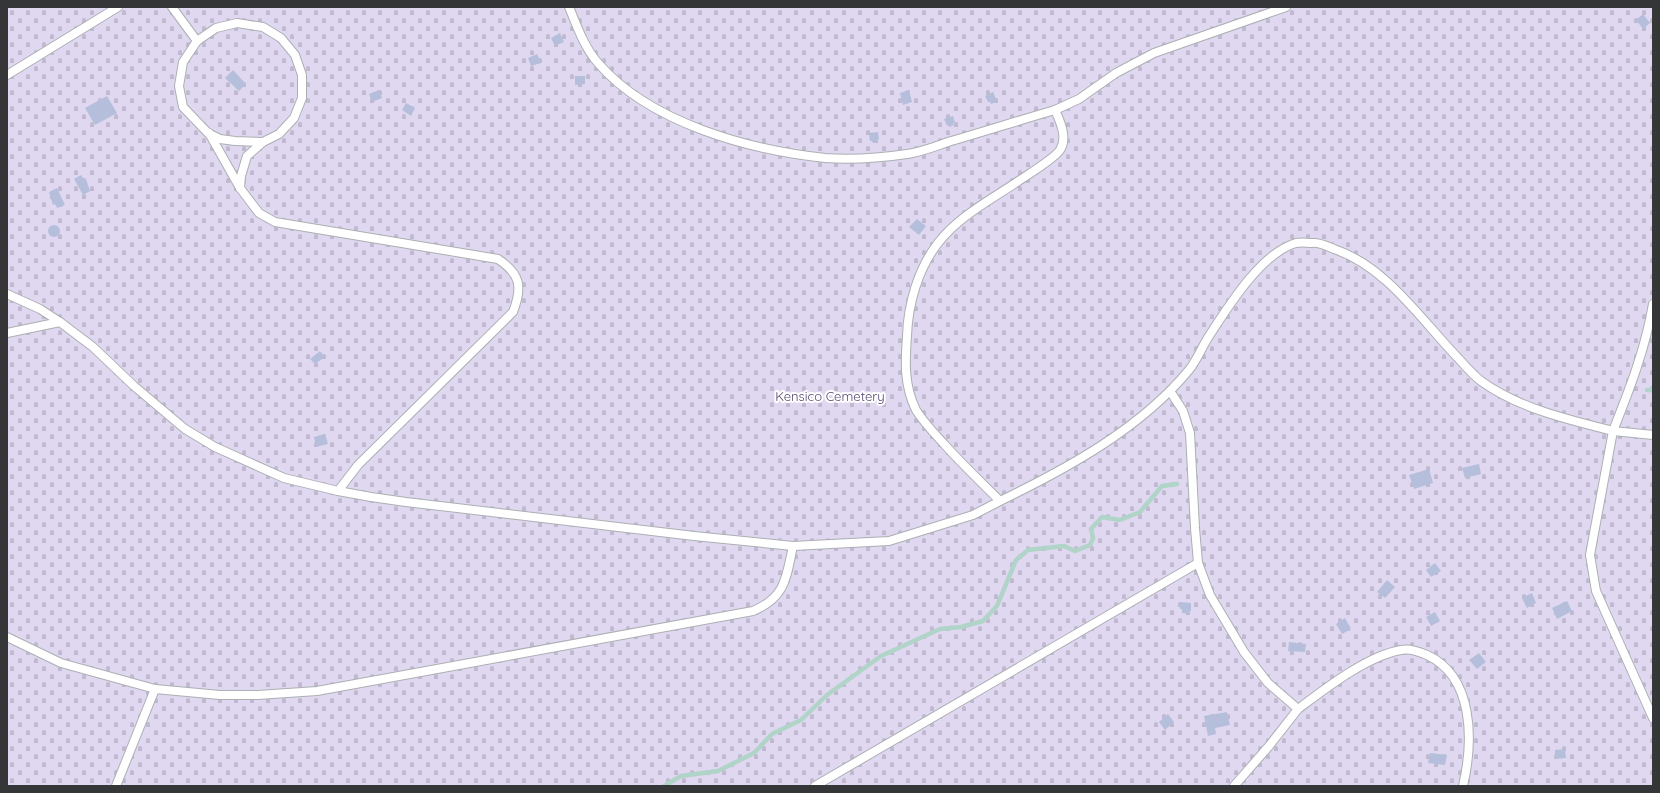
<svg xmlns="http://www.w3.org/2000/svg" width="1660" height="793" viewBox="0 0 1660 793" font-family="Quicksand,sans-serif">
  <defs>
    <pattern id="cemetery-stones" width="16" height="16" patternUnits="userSpaceOnUse"><rect width="16" height="16" fill="#e0d7f0"/><path d="M2 7V4a2 2 0 0 1 4 0v3zM10 15v-3a2 2 0 0 1 4 0v3z" fill="#c1b9cf"/></pattern>
  </defs>
  <rect width="100%" height="100%" fill="#f2f7fb"/>
  <rect fill="url(#cemetery-stones)" x="7" y="7" width="1646" height="779"/>
  <g fill="none" stroke-linecap="round" stroke-linejoin="round">
    <g stroke="#b0d4c7" stroke-width="4.5">
      <polyline points="1647,390 1653,390"/>
      <polyline points="664,786 681,776 718,771 754,753 772,734 801,720 827,695 881,656 940,629 961,627 983,621 997,606 1016,560 1028,550 1064,546 1075,551 1090,545 1093,538 1091,529 1102,517 1120,520 1140,512 1162,486 1177,484"/>
    </g>
  </g>
  <g fill="#b5bfdb">
    <polygon points="1643,14 1650,23 1643,29 1636,20"/>
    <polygon points="560,33 564,42 555,46 551,38"/>
    <polygon points="537,54 541,63 531,66 528,58"/>
    <polygon points="233,70 246,84 239,91 225,78"/>
    <polygon points="575,76 585,76 585,84 575,85"/>
    <polygon points="379,90 382,98 372,102 369,94"/>
    <polygon points="909,90 912,102 903,105 900,93"/>
    <polygon points="993,92 996,99 995,100 996,102 991,104 990,102 988,102 985,96"/>
    <polygon points="107,96 117,113 95,125 85,108"/>
    <polygon points="406,103 415,108 411,116 402,110"/>
    <polygon points="953,116 955,123 953,123 954,125 949,127 948,125 947,126 944,119"/>
    <polygon points="878,132 879,139 877,140 877,143 873,143 872,141 870,141 869,133"/>
    <polygon points="81,175 84,180 86,179 90,191 83,195 74,179"/>
    <polygon points="57,188 65,205 57,208 55,204 53,205 49,192"/>
    <polygon points="917,219 926,226 919,235 909,227"/>
    <circle cx="54" cy="231" r="6"/>
    <polygon points="320,351 325,357 315,364 310,359"/>
    <polygon points="325,434 328,444 316,447 314,437"/>
    <polygon points="1479,464 1481,474 1465,478 1462,468"/>
    <polygon points="1429,469 1433,483 1414,489 1409,475"/>
    <polygon points="1435,563 1441,571 1431,577 1426,570"/>
    <polygon points="1387,580 1395,587 1385,598 1377,592"/>
    <polygon points="1532,593 1536,603 1527,608 1522,598"/>
    <polygon points="1567,601 1572,611 1557,619 1552,608"/>
    <polygon points="1180,602 1191,603 1191,611 1189,611 1189,614 1182,613 1182,609 1180,609"/>
    <polygon points="1435,612 1440,621 1431,626 1426,617"/>
    <polygon points="1345,618 1351,629 1342,634 1336,624"/>
    <polygon points="1289,642 1306,644 1305,652 1288,651"/>
    <polygon points="1479,653 1486,662 1477,669 1469,660"/>
    <polygon points="1227,712 1230,725 1215,728 1216,734 1208,736 1204,716"/>
    <polygon points="1168,714 1174,722 1165,730 1159,722"/>
    <polygon points="1565,749 1566,758 1555,759 1555,750"/>
    <polygon points="1430,753 1447,755 1445,765 1428,763"/>
  </g>
  <g fill="none" stroke-linecap="round" stroke-linejoin="round">
    <defs>
      <g id="lane">
        <polyline points="172,7 197,41"/>
        <path d="M 569,7 C 577,26 584,47 598,63 C 650,123 749,150 825,158 C 853,160 880,158 907,154 C 922,152 936,146 951,141 C 986,131 1020,120 1055,110 C 1060,121 1068,138 1060,150 C 1054,159 1027,175 1017,182 C 990,200 958,217 938,243 C 918,269 908,304 907,336 C 905,362 904,386 916,410 C 924,423 935,434 945,445 C 962,464 981,482 1000,501 C 1068,468 1140,429 1189,370 C 1197,360 1202,347 1209,336 C 1228,307 1261,253 1296,243 C 1301,242 1307,243 1312,243 C 1319,242 1327,246 1334,249 C 1386,266 1422,321 1459,359 C 1466,367 1473,375 1481,381 C 1518,408 1569,420 1613,431 L 1590,555 L 1596,591 L 1653,718"/>
        <polygon points="237,23 263,27 281,38 295,55 302,75 302,98 294,118 279,134 263,142 235,141 220,139 208,133 183,107 179,86 183,62 197,41 216,28"/>
        <polyline points="7,75 118,7"/>
        <polyline points="1055,110 1079,99 1116,73 1154,53 1286,7"/>
        <polyline points="209,133 240,188"/>
        <polyline points="7,294 40,309 60,322"/>
        <path d="M 1653,304 C 1645,350 1630,388 1613,431 L 1653,435"/>
        <path d="M 7,333 L 60,322 L 93,347 L 134,386 L 185,429 L 215,447 L 284,478 L 338,491 L 358,465 L 513,312 C 523,286 520,274 498,259 L 275,222 L 259,213 L 240,188 L 241,176 L 247,156 L 263,142"/>
        <polyline points="1170,391 1183,411 1190,433 1195,528 1198,563 1210,595 1244,652 1268,683 1298,709 1269,746 1234,786"/>
        <polyline points="338,491 371,497 406,502 694,536 793,546 889,541 973,515 1000,501"/>
        <path d="M 7,637 L 61,663 L 155,689 L 220,695 L 258,695 L 317,691 L 753,611 C 786,597 786,578 793,546"/>
        <path d="M 1298,709 C 1326,688 1367,656 1401,650 C 1409,648 1420,652 1427,655 C 1475,677 1473,743 1463,786"/>
        <polyline points="116,786 155,689"/>
        <polyline points="815,786 1198,563"/>
      </g>
    </defs>
    <use href="#lane" stroke="#abb0b3" stroke-width="10"/>
    <use href="#lane" stroke="#fff" stroke-width="8"/>
  </g>
  <g text-anchor="middle" stroke-width="4" stroke-linejoin="round" paint-order="stroke">
    <g font-size="13" fill="#55436e" stroke="#fff">
      <text x="830" y="401">Kensico Cemetery</text>
    </g>
  </g>
  <rect width="1660" height="793" fill="none" stroke="#343638" stroke-width="16"/>
</svg>
